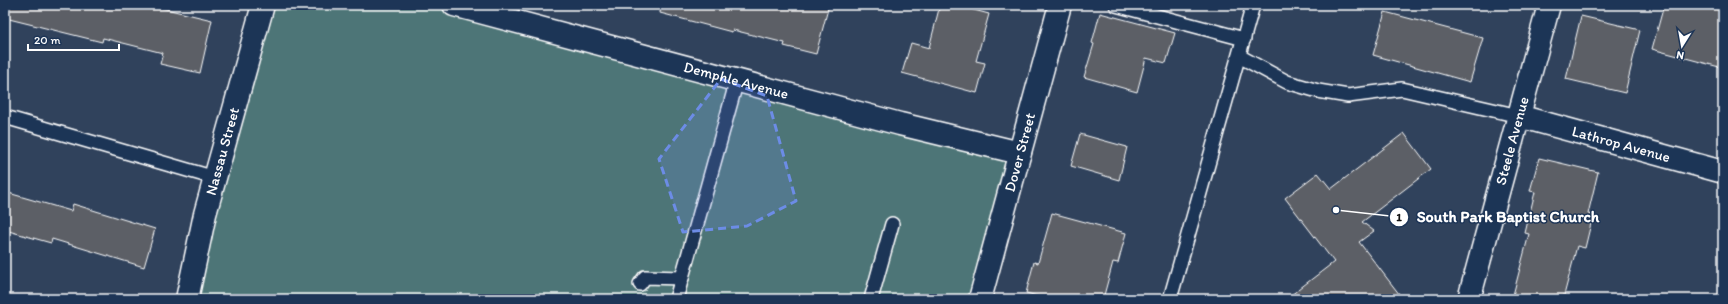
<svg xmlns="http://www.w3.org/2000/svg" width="1728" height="304" viewBox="0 0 1728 304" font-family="Itim,sans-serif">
  <rect width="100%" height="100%" fill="#30425c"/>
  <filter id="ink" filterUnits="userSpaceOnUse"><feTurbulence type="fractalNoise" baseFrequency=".025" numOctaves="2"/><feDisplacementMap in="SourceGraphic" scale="8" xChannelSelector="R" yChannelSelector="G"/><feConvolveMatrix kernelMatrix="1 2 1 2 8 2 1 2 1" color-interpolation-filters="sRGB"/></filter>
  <g filter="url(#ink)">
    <polygon fill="#4e7477" stroke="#a6babb" points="263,5 454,5 1020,153 980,299 187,299"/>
    <g fill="#5b5f66" stroke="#fff">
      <polygon points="5,5 149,5 212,20 200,73 160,64 163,53 103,38 102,42 5,18"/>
      <polygon points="661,5 829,5 816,54 784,46 785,43 733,30 732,32 660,13"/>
      <polygon points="940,5 955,5 989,14 976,61 985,63 977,93 902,73 911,43 929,48"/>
      <polygon points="1664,5 1723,5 1723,68 1652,49"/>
      <polygon points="1385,12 1483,38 1470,82 1373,55"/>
      <polygon points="1100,13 1175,33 1166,63 1146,58 1137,92 1084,77 1094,44 1092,43"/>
      <polygon points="1581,16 1640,30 1625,93 1566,79"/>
      <polygon points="1404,133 1431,169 1362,222 1374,231 1359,242 1403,299 1286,299 1334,262 1285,198 1318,173 1331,189"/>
      <polygon points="1080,134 1127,147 1119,180 1071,166"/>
      <polygon points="1539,158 1598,172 1588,214 1593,215 1585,248 1577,246 1563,299 1512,299 1529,234 1525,233 1535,192 1530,191"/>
      <polygon points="5,192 71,211 73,204 155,229 144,267 52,239 51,243 5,230"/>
      <polygon points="1052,213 1126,233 1118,263 1113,262 1103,299 1049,299 1026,293 1034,262 1038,263"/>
    </g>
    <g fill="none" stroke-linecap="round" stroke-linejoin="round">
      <defs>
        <g id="service">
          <polyline points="1116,5 1244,39"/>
          <polyline points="1239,56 1287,82 1318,91 1348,96 1402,89 1519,116"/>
          <polyline points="5,117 215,178"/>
          <polyline points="640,284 645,277 682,278"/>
          <polyline points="676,299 737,80"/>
          <polyline points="871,299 892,224"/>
          <polyline points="1170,299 1253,5"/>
        </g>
        <g id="minor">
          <path id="s1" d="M 454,5 L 900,124 L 1020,153"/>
          <path id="s2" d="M 1519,116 L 1723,172"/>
          <path id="s3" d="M 187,299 L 205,214 L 263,5"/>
          <path id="s4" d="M 980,299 L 1060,5"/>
          <path id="s5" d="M 1469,299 L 1549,5"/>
        </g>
      </defs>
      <use href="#service" stroke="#fff" stroke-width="16"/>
      <use href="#minor" stroke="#fff" stroke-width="25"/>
      <use href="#service" stroke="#1d3557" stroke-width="13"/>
      <use href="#minor" stroke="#1d3557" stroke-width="22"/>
    </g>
  </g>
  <path fill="#6c8ce6" fill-opacity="0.2" stroke="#6c8ce6" stroke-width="3" stroke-dasharray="8 5" stroke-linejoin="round" d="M 721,79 L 767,96 L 796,201 L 747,226 L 683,232 L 659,159 Z"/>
  <g text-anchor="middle" stroke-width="3" stroke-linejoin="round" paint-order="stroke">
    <g font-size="15" fill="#fff" stroke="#1d3557">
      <text dy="5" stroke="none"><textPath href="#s1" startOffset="292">Demphle Avenue</textPath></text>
      <text dy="5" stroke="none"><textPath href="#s5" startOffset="164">Steele Avenue</textPath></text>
      <text dy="5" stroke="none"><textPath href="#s2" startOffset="106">Lathrop Avenue</textPath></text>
      <text dy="5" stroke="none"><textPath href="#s3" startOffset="152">Nassau Street</textPath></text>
      <text dy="5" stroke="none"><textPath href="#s4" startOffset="152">Dover Street</textPath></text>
    </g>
  </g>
  <path fill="none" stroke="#fff" stroke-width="1.5" d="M1336 210L1399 217"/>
  <g fill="#fff" stroke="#1d3557" stroke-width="1.5">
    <circle cx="1336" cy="210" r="4"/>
    <circle cx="1399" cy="217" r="10"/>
  </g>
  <g font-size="12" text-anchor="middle" font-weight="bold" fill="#111">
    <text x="1399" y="221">1</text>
  </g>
  <g font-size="16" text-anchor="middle" font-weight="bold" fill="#fff" stroke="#1d3557" stroke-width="3" stroke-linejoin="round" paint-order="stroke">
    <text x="1508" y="222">South Park Baptist Church</text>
  </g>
  <rect width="1728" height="304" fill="none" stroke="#1d3557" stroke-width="20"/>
  <rect x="10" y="10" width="1708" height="284" fill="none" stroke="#fff" stroke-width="1.5" filter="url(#ink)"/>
  <g transform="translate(1682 46) rotate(191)" stroke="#1d3557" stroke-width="3" paint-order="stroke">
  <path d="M0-3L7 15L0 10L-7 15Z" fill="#ffffff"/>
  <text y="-6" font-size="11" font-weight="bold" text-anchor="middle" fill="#ffffff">N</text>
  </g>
  <path d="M28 44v6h91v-6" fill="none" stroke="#ffffff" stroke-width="2"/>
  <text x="34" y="44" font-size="12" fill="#ffffff" stroke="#1d3557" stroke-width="3" paint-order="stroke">20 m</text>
</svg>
